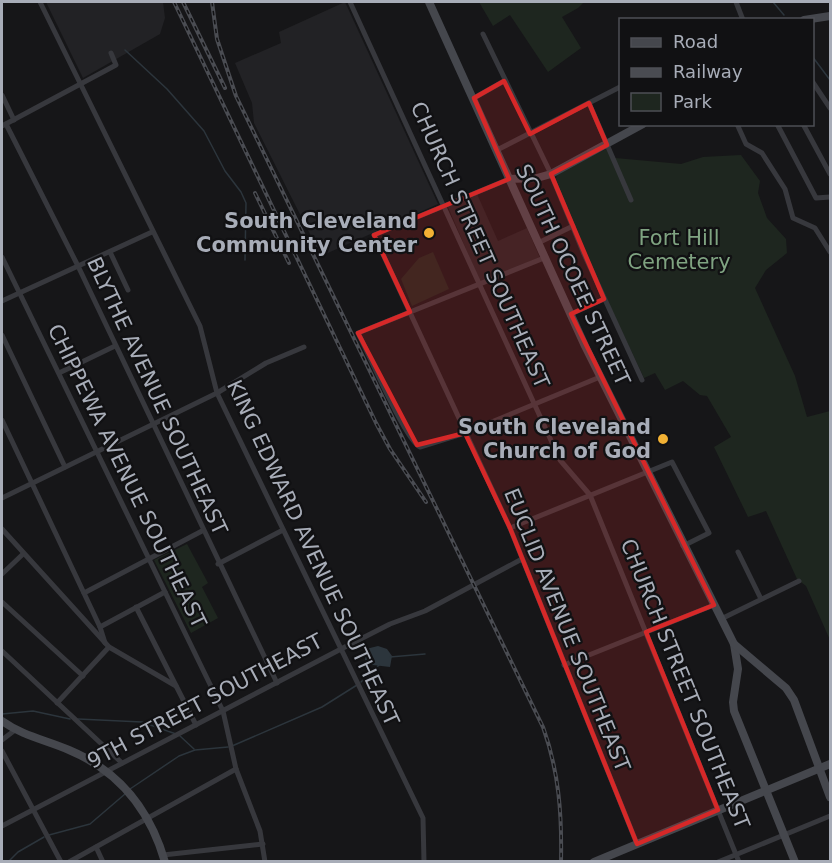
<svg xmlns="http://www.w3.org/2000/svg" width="832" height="863" viewBox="0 0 832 863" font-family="'DejaVu Sans',sans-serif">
  <rect width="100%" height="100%" fill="#161618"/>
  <g fill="#222225">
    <polygon points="46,2 163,2 165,18 160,34 83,78"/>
    <polygon points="345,2 438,204 321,256 254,123 252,103 235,63 281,43 279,32"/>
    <polygon points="477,194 498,241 527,228 540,258 481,284 448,207"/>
  </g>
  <g fill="#1e261f">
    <polygon points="479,2 584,2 578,8 562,17 581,48 548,72 510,15 493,26"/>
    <polygon points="610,147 615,158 681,164 703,157 741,155 760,181 758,193 767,218 786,239 787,253 766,270 755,288 795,376 807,417 830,411 830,640 806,586 797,579 766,511 748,517 714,447 731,437 707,396 700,395 683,381 665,390 655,373 644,378 585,253 556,179 557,174"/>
    <polygon points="433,252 449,289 412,306 401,279 419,258"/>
    <polygon points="187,544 208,583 202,587 218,618 191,633 154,560"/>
  </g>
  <polygon fill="#2c353c" points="378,646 387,649 392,656 390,667 373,665 365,660 366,649"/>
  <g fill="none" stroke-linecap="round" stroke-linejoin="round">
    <g stroke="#2c353c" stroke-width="1.5">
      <polyline points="773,2 784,15"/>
      <polyline points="125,50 167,89 204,131 225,171 241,192 246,203 245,260"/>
      <polyline points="812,56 830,80"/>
      <polyline points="390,657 425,654"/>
      <polyline points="361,682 379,665"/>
      <polyline points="2,714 33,711 70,719"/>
      <polyline points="78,719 142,722 176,734"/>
      <polyline points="180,736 194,749"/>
      <polyline points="232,746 322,707 357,685"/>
      <polyline points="130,789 179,756 195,750 228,747"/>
      <polyline points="49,835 90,824 125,794"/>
      <polyline points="8,862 18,852 44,837"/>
    </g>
    <g stroke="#37383d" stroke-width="5">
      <polyline points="40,2 200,326 217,393 423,818 424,862"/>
      <polyline points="350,2 560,460 590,495 739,862"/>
      <polyline points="736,2 743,20"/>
      <polyline points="483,34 551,174 584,254 642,380"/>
      <polyline points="812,81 830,108"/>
      <polyline points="2,95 14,120"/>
      <polyline points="474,98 504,81"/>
      <polyline points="589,103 631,200"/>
      <polyline points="6,124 78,266 277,683"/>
      <polyline points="737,124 746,144 762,153 785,189 793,218 815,228 830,252"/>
      <polyline points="777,124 816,198 830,197"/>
      <polyline points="803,124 830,174"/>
      <polyline points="2,126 116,65 111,53"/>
      <polyline points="497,150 620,87"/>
      <polyline points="509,179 374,235 510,528 637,844"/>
      <polyline points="538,243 573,226"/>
      <polyline points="110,252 128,290"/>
      <polyline points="2,257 223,711 236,769 260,831 265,862"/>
      <path d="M 544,258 L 358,333 C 368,352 405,440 420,447 L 465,433 L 600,377"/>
      <polyline points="2,301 152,232"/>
      <polyline points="571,314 604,299"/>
      <polyline points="2,335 65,467"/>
      <polyline points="59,373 115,346"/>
      <polyline points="2,420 100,627 105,643"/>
      <polyline points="2,498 217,393 266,363 304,347"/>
      <polyline points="510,528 672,462 709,533 683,546"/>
      <polyline points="2,529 109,647 176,686"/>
      <polyline points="738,552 761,599"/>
      <polyline points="218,564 283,530"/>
      <polyline points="2,574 23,554"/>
      <polyline points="84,593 202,531"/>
      <polyline points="2,602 83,676"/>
      <polyline points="136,607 196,725"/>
      <polyline points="721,619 799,581"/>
      <polyline points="100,627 165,592"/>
      <polyline points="2,651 122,763"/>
      <polyline points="564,665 714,605"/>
      <polyline points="57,703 109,647"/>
      <polyline points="2,740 15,730"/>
      <polyline points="2,751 61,862"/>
      <polyline points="2,826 341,649 390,624 425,611 522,559"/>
      <polyline points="96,847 103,862"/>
      <polyline points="163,855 263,844"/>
      <polyline points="69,862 236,769"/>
      <polyline points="718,862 830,816"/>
    </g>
    <g stroke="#45474d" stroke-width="8">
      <polyline points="429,2 585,346 734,644 738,669 733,702 734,711 795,862"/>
      <polyline points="804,20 830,16"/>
      <polyline points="509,179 537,178 551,174 643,124"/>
      <polyline points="734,644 786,688 794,700 830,797"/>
      <path d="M 2,721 C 23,736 46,740 69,750 C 119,771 150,810 165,862"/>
      <polyline points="594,862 830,764"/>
    </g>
    <defs>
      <g id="rail">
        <polyline points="174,2 376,423 390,449 426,502"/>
        <polyline points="183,2 225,88"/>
        <path d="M 212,2 L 217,39 L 236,96 L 543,727 C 559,772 562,814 561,862"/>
        <polyline points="255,193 289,263"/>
      </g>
    </defs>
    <use href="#rail" stroke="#4a4c52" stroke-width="4"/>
    <use href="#rail" stroke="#111113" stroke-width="1.5" stroke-dasharray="4.5" stroke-linecap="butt"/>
  </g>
  <path fill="#d62828" fill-opacity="0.2" stroke="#d62828" stroke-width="4.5" stroke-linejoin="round" d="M 504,81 L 530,134 L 589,103 L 607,145 L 551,174 L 604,299 L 571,314 L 714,605 L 646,632 L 718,810 L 637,844 L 510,528 L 465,433 L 417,445 L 358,333 L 410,312 L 374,235 L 509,179 L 474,98 Z"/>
  <g fill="#f2b134" stroke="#111113" stroke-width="2">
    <circle cx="429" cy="233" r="6"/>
    <circle cx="663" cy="439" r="6"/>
  </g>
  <g text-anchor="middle" stroke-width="4.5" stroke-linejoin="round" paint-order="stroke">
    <g font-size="21" font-weight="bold" fill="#a8adb8" stroke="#111113" text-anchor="end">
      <text x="417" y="228">South Cleveland<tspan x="417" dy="24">Community Center</tspan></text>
      <text x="651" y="434">South Cleveland<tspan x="651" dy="24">Church of God</tspan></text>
    </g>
    <g font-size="21" fill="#7fa381" stroke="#111113">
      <text x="679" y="245">Fort Hill<tspan x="679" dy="24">Cemetery</tspan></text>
    </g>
    <g font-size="21" fill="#a8adb8" stroke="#111113">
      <text transform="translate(480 245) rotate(66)" y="7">CHURCH STREET SOUTHEAST</text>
      <text transform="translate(573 275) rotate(65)" y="7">SOUTH OCOEE STREET</text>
      <text transform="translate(157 396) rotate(65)" y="7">BLYTHE AVENUE SOUTHEAST</text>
      <text transform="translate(127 476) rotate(64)" y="7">CHIPPEWA AVENUE SOUTHEAST</text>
      <text transform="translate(313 553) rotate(65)" y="7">KING EDWARD AVENUE SOUTHEAST</text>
      <text transform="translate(567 630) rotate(68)" y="7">EUCLID AVENUE SOUTHEAST</text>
      <text transform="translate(685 684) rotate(68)" y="7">CHURCH STREET SOUTHEAST</text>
      <text transform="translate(205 701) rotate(-28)" y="7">9TH STREET SOUTHEAST</text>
    </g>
  </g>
  <rect width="832" height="863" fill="none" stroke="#a8adb8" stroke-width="6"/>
  <rect x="619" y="18" width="195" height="108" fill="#111113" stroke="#4d4f55" stroke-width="1.5"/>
  <rect x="631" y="38" width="30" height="9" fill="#45474d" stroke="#4d4f55" stroke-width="1.5"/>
  <text x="673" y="48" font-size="18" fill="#a8adb8">Road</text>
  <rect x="631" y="68" width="30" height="9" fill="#4a4c52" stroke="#4d4f55" stroke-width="1.5"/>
  <text x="673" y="78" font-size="18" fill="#a8adb8">Railway</text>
  <rect x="631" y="93" width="30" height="18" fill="#1e261f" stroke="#4d4f55" stroke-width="1.5"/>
  <text x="673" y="108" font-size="18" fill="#a8adb8">Park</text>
</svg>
